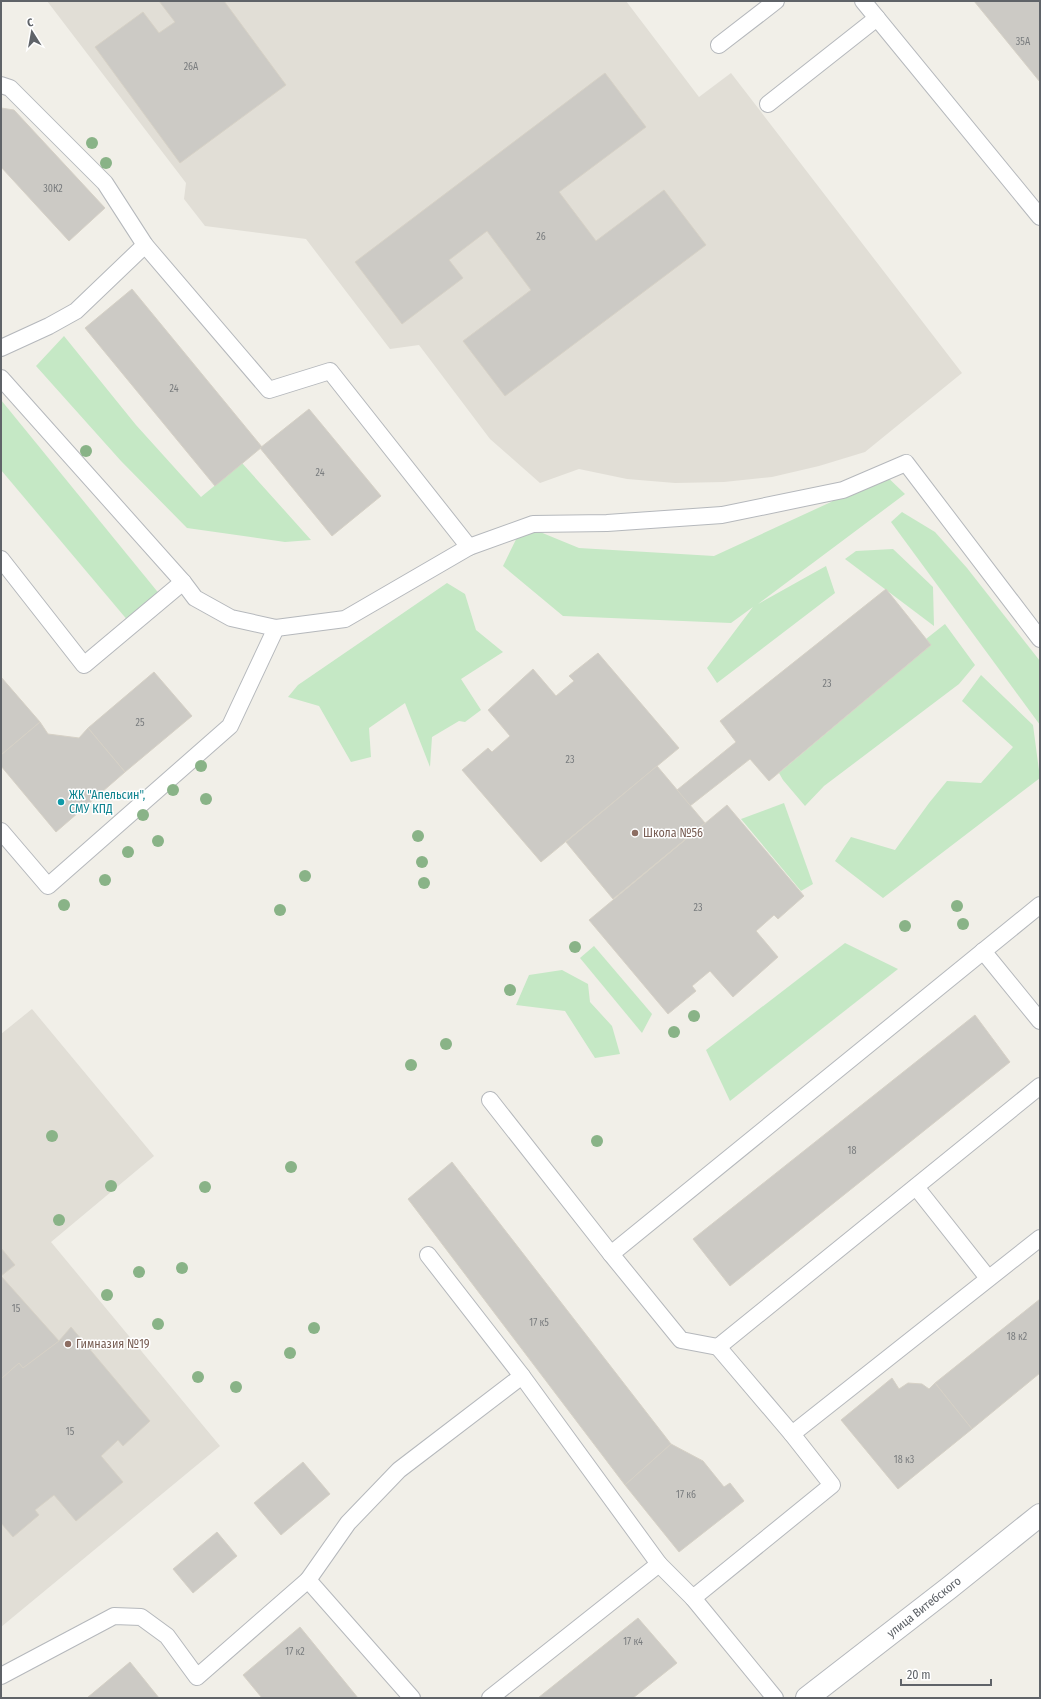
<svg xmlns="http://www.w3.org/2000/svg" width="1041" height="1699" viewBox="0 0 1041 1699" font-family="'Fira Sans Condensed',sans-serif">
  <rect width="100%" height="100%" fill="#f1efe8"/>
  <g fill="#e1ded6">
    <polygon points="47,1 626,1 699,97 731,73 962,373 865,452 819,466 772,477 724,482 675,483 627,479 579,469 540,483 490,439 419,345 390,349 306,239 205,226 184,199 186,183"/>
    <polygon points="32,1009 154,1156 51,1242 220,1446 1,1627 1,1034"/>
  </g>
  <g fill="#c5e8c5">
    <polygon points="64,336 136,425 201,497 242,463 311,540 285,542 187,528 121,461 36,366"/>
    <polygon points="1,400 161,596 129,622 1,470"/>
    <polygon points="878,468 905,494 758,604 826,566 835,593 717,683 707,668 753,607 731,623 563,616 503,566 523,525 579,548 714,556 831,502"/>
    <polygon points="902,512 935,532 967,568 1040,661 1040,725 891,522"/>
    <polygon points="893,549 933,587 934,626 845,559 856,551"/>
    <polygon points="447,583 465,594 476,630 503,652 461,679 481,710 465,722 459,721 432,737 430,767 405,703 369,728 371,757 351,762 319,706 288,697 298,685"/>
    <polygon points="945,624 975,665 959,684 824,786 805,806 783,780 779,773 931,645 926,639"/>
    <polygon points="981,675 1033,725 1040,778 883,898 835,861 851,837 895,850 929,803 947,781 981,783 1013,747 962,701"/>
    <polygon points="784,803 813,884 801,891 741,819"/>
    <polygon points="845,943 898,969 730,1101 706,1050"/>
    <polygon points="594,946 652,1014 642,1033 580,958"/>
    <polygon points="562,970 588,984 590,1002 612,1026 620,1054 595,1058 565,1011 516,1005 529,975"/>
  </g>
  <g fill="#cccac5" stroke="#d6d1c6">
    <polygon points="159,1 224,1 286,85 180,163 95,47 143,12 159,33 175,22"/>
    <polygon points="974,1 1040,1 1040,82"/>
    <polygon points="605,73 646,127 559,192 596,241 664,190 706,245 505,396 463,341 531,290 487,231 449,260 463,278 402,324 355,262"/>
    <polygon points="1,108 14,110 105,208 69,241 1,167"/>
    <polygon points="132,289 262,447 215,486 85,328"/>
    <polygon points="309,409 381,496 332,536 260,448"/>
    <polygon points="886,589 931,645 769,781 750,759 690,806 677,790 736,742 720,721"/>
    <polygon points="598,653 679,748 541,862 462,770 488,748 492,752 510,736 488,710 533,669 556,696 574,681 569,676"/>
    <polygon points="154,672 192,716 125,772 88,728"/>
    <polygon points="1,677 40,722 1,755"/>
    <polygon points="40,722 48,734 79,738 88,728 125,772 56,832 1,766 1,755"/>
    <polygon points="657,766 705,823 613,899 566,842"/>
    <polygon points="727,805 804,896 778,919 774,915 756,931 778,957 733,997 710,971 692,986 696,991 668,1014 589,920"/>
    <polygon points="975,1015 1010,1062 730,1286 693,1239"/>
    <polygon points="452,1162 671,1444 625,1485 408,1199"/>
    <polygon points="1,1248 15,1265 1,1276"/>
    <polygon points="1,1276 59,1341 23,1368 19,1363 1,1379"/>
    <polygon points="1040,1299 1040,1373 972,1429 935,1383"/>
    <polygon points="71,1327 150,1421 123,1446 118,1440 101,1456 123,1482 76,1521 54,1495 35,1510 39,1515 13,1537 1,1523 1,1379 19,1363 23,1368 59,1341"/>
    <polygon points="892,1378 899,1389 908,1383 922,1384 929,1389 935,1383 972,1429 898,1489 841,1420"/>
    <polygon points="671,1444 703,1461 724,1487 730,1483 744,1501 679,1552 625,1485"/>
    <polygon points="303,1462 330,1494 281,1535 254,1503"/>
    <polygon points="217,1532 237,1556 193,1593 173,1569"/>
    <polygon points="638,1618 677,1663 633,1698 538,1698"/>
    <polygon points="300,1627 358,1698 262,1698 243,1675"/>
    <polygon points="130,1662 159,1698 87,1698"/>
  </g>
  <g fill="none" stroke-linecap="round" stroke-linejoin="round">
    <defs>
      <g id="service">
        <polyline points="863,1 1040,217"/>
        <polyline points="719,45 776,1"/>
        <polyline points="1,85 10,88 105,183 145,245 269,390 330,371 469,547 345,619 276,628 231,618 195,598 183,582 1,378"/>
        <polyline points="768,104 877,18"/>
        <polyline points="1,348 49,326 76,311 145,245"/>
        <polyline points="469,547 533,524 607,523 722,515 843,490 906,463 1040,639"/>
        <polyline points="1,559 84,665 183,582"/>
        <polyline points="1,831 48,886 230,726 276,628"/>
        <polyline points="1040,905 611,1254 681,1340 718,1347 1040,1086"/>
        <polyline points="983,951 1040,1021"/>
        <polyline points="490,1100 611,1254"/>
        <polyline points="916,1187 988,1278"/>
        <polyline points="428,1255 522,1376 659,1564 490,1698"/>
        <polyline points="718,1347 792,1434"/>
        <polyline points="659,1564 693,1598 832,1485 792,1434 1040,1238"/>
        <polyline points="308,1580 348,1523 399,1470 522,1376"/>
        <polyline points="693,1598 775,1698"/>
        <polyline points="1,1676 114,1616 141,1617 167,1636 197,1677 308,1580 412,1698"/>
      </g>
      <polyline id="minor" points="807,1698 949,1588 1040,1515"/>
    </defs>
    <use href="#service" stroke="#b5b8bc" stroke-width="18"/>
    <use href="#minor" stroke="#b5b8bc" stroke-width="24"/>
    <use href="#service" stroke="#fff" stroke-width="16"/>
    <use href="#minor" stroke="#fff" stroke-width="22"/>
  </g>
  <g fill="#89b387">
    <circle cx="92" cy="143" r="6"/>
    <circle cx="106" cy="163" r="6"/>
    <circle cx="86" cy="451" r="6"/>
    <circle cx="201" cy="766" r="6"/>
    <circle cx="173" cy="790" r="6"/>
    <circle cx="206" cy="799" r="6"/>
    <circle cx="143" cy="815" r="6"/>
    <circle cx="418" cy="836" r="6"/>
    <circle cx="158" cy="841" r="6"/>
    <circle cx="128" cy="852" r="6"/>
    <circle cx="422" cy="862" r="6"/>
    <circle cx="305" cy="876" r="6"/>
    <circle cx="105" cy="880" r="6"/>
    <circle cx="424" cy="883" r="6"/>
    <circle cx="64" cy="905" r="6"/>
    <circle cx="957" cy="906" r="6"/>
    <circle cx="280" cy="910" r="6"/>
    <circle cx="963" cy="924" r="6"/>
    <circle cx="905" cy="926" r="6"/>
    <circle cx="575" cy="947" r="6"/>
    <circle cx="510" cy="990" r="6"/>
    <circle cx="694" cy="1016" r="6"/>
    <circle cx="674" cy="1032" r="6"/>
    <circle cx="446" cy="1044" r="6"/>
    <circle cx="411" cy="1065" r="6"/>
    <circle cx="52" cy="1136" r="6"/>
    <circle cx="597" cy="1141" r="6"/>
    <circle cx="291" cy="1167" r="6"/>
    <circle cx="111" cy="1186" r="6"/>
    <circle cx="205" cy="1187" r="6"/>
    <circle cx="59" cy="1220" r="6"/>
    <circle cx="182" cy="1268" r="6"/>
    <circle cx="139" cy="1272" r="6"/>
    <circle cx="107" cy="1295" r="6"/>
    <circle cx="158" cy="1324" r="6"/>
    <circle cx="314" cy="1328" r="6"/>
    <circle cx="290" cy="1353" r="6"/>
    <circle cx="198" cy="1377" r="6"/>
    <circle cx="236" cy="1387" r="6"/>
  </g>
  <circle fill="#0f9aa8" stroke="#fff" stroke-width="1.5" cx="61" cy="802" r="4"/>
  <g fill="#8d6e63" stroke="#fff" stroke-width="1.5">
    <circle cx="635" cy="833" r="4"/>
    <circle cx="68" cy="1344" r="4"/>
  </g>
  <g text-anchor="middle" stroke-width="3" stroke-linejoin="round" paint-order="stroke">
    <g font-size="10" fill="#7a7d7f">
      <text x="1023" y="45">35А</text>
      <text x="191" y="70">26А</text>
      <text x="53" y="192">30К2</text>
      <text x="541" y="240">26</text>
      <text x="174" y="392">24</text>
      <text x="320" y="476">24</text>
      <text x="827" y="687">23</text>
      <text x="140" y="726">25</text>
      <text x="570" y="763">23</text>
      <text x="698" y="911">23</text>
      <text x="852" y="1154">18</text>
      <text x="16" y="1312">15</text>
      <text x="539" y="1326">17 к5</text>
      <text x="1017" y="1340">18 к2</text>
      <text x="70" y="1435">15</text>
      <text x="904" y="1463">18 к3</text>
      <text x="686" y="1498">17 к6</text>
      <text x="633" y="1645">17 к4</text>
      <text x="295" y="1655">17 к2</text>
    </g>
    <g font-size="12" fill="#0d838f" stroke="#fff" text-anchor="start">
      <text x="69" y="799">ЖК "Апельсин",<tspan x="69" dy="14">СМУ КПД</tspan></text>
    </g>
    <g font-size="12" fill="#785e54" stroke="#fff" text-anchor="start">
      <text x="643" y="837">Школа №56</text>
      <text x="76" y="1348">Гимназия №19</text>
    </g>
    <g font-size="12" fill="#5f6368" stroke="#fff">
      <text transform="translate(924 1607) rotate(-38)" y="4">улица Витебского</text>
    </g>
  </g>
  <rect width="1041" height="1699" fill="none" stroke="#5f6368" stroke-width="4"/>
  <g transform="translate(32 32) rotate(349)" stroke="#ffffff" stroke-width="3" paint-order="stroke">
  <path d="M0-3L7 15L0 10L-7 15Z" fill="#5f6368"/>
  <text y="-6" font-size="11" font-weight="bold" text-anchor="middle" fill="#5f6368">С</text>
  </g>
  <path d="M901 1679v6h90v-6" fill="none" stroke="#5f6368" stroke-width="2"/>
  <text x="907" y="1679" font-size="12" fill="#5f6368" stroke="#ffffff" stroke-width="3" paint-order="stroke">20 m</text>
</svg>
